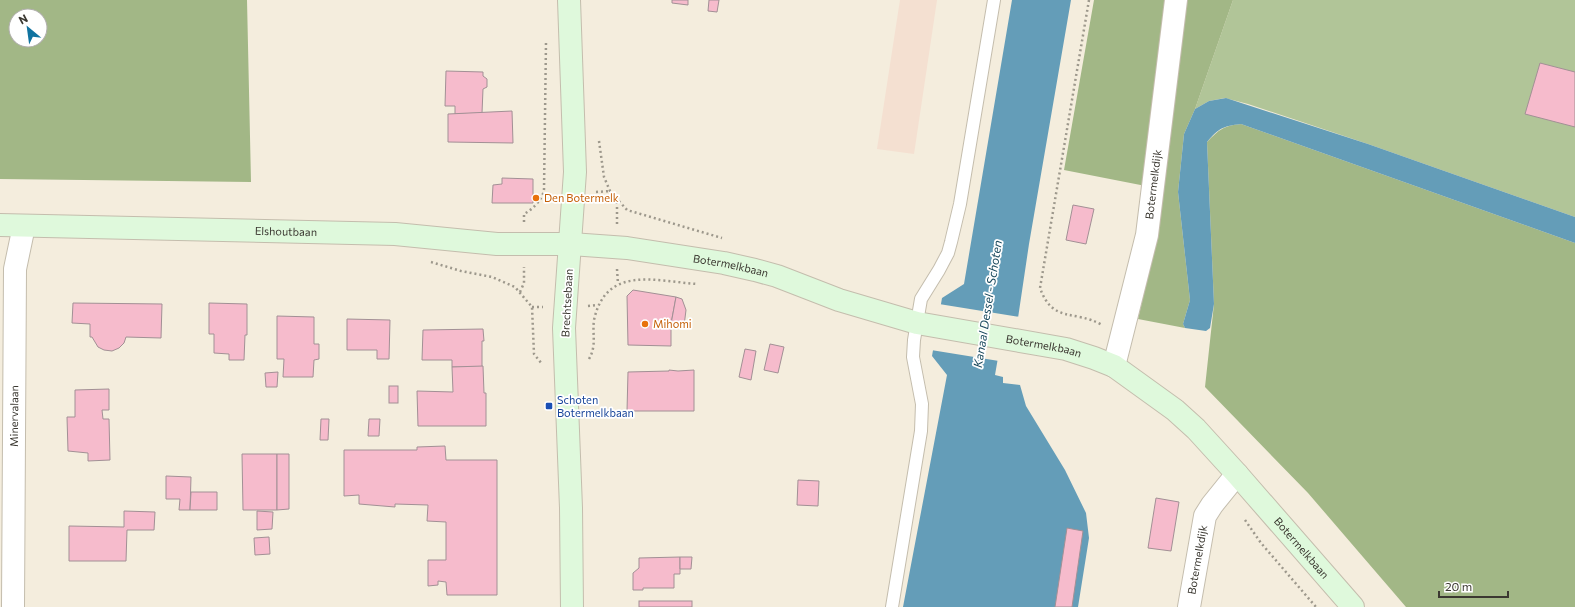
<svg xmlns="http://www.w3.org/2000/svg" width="1575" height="607" viewBox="0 0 1575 607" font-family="Commissioner,sans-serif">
  <rect width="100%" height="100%" fill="#f4eddd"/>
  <polygon fill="#f4e0d1" points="900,0 937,0 914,154 877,149"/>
  <polygon fill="#b1c598" points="1233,0 1575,0 1575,217 1368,144 1248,104 1225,98 1209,101 1195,109"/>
  <g fill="#a2b786" fill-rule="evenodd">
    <path d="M 0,0 L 247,0 L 251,182 L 0,179 ZM 16,16 L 40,16 L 40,40 L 16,40 Z"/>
    <polygon points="1094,0 1233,0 1195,109 1184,134 1178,192 1190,300 1183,324 1185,328 1138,319 1156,241 1161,189 1064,170"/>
    <path d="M 1241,124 L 1575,243 L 1575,607 L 1406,607 L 1308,493 L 1205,387 L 1214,304 L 1207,142 C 1220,129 1223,126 1241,124 Z"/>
  </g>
  <g fill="#649db8">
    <polygon points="1012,0 1071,0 1029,244 1018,318 1005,317 995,375 1003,377 1003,383 1020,385 1026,406 1065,470 1086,513 1089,538 1078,607 903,607 947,375 932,356 942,298 964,284"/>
    <path d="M 1226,98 L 1368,144 L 1575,217 L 1575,243 L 1241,124 C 1223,126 1219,128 1207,142 L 1214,304 L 1210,328 L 1206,331 L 1185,328 L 1183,324 L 1190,300 L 1178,192 L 1184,134 L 1195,109 L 1209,101 Z"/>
  </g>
  <polygon fill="#f4eddd" points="939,304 1020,317 1018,320 1007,319 999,361 931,350"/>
  <g fill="#f6bbcc" stroke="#a29095">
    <polygon points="672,0 688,0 688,5 672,3"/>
    <polygon points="709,0 719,0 717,12 708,11"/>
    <polygon points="1540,63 1575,72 1575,127 1525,114"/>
    <polygon points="446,71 483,72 483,76 487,79 487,87 483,89 482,113 455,114 455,106 445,106"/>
    <polygon points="512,111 513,143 448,142 448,114"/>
    <polygon points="502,178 533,179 533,203 492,203 493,185 502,184"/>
    <polygon points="1073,205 1094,209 1086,244 1066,240"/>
    <polygon points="633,290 676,297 671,324 671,346 628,345 627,296"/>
    <polygon points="676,297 682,299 686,310 684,326 671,324"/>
    <polygon points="73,303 162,304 161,338 126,337 124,343 119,348 112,351 104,350 98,347 92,337 90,337 90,324 72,323"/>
    <polygon points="209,303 247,304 247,335 245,335 244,360 229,360 229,354 214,353 214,334 209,334"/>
    <polygon points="277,316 314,317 314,344 319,344 319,359 314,360 313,377 283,377 284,359 277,359"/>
    <polygon points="347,319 390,320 389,359 377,359 377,350 347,350"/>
    <polygon points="483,329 484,341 482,341 482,367 452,367 452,360 422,360 423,330"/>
    <polygon points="770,344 784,347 778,373 764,370"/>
    <polygon points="745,349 756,351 751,380 739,377"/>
    <polygon points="483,366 484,393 486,393 486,426 418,426 417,391 453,392 452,367"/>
    <polygon points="669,370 678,371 694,370 694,411 627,411 628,372 669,371"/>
    <polygon points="278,372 277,387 266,387 265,373"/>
    <rect x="389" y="386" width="9" height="17"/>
    <polygon points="109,389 109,410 102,410 103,419 109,419 110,460 88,461 88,453 68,451 67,417 75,417 75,390"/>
    <polygon points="321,419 329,419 328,440 320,440"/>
    <polygon points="369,419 380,419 379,436 368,436"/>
    <polygon points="445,446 446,460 497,460 497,595 447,595 446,582 438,581 438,585 428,586 428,560 446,560 446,522 427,521 428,505 395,504 395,507 359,504 359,495 344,496 344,450 417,450 417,447"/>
    <polygon points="242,454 277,454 277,510 243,510"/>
    <polygon points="277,454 289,454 289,509 277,510"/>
    <polygon points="166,476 191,477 190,510 179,510 180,499 166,499"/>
    <polygon points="798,480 819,481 818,506 797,505"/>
    <polygon points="191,492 217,492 217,510 190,510"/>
    <polygon points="1156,498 1179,502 1171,551 1148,548"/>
    <polygon points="124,511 155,512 154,530 127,530 126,561 69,561 69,526 124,527"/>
    <polygon points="257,511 273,512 272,529 257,530"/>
    <polygon points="1067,528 1083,531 1072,607 1055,607"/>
    <polygon points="269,537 270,554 255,555 254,538"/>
    <polygon points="680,557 680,574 674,574 674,588 643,588 643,590 633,590 633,573 639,568 639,558"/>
    <polygon points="680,557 692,557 691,569 680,569"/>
    <rect x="639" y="601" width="53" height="6"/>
  </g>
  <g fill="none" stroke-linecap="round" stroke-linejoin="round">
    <defs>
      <polyline id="service" points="892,607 921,431 922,404 913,357 914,340 921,299 939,270 948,253 951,242 960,204 994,0"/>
      <g id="minor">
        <path id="s1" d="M 1114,366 L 1147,235 L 1176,0"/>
        <path id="s2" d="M 13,607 L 15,269 L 24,226"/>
        <path id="s3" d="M 1189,607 L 1205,516 L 1212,505 L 1237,474"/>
      </g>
      <g id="secondary">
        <polyline points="569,0 575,172 564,328 571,508 572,607"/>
        <path id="s4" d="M 0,225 L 395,234 L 497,244 L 571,244 L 627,248 L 724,263 L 755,270 L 777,276 L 839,300 L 917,323 L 1066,349 L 1094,358 L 1114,366 L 1175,410 L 1196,429 L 1237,474 L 1353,607"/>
      </g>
    </defs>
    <use href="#service" stroke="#c4bdad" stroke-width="14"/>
    <use href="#minor" stroke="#c4bdad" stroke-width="24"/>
    <use href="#secondary" stroke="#c4bdad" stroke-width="24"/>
    <g stroke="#9d988c" stroke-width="2.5" stroke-dasharray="2 3" stroke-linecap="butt">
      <path d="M 1089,0 L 1040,288 C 1053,324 1074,309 1102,325"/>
      <polyline points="599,141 604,177 610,191 627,210 722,238"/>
      <polyline points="596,192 610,191"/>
      <path d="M 524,222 L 524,214 C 533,209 542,200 544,190 L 546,42"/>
      <polyline points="617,224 617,201"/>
      <polyline points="431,262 461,271 492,277 515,287 532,307 534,354 542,364"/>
      <polyline points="617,269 618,284"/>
      <polyline points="520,292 524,283 524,267"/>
      <polyline points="588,306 598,305"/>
      <polyline points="532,307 543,307"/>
      <path d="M 589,359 C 597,345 592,334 594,320 C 606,265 655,281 697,284"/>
      <polyline points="1245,520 1261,543 1316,607"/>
    </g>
    <use href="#service" stroke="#fff" stroke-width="12"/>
    <use href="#minor" stroke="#fff" stroke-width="22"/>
    <use href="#secondary" stroke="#dff9dc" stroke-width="22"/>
  </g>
  <g fill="#e8710a" stroke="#fff" stroke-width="1.5">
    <circle cx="536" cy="198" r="4"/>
    <circle cx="645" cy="324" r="4"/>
  </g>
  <rect fill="#1a4fb4" stroke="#fff" stroke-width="1.5" x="545" y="402" width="8" height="8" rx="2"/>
  <g text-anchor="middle" stroke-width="3.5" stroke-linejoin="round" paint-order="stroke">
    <g font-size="11" fill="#3b3831" stroke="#fff">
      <text dy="4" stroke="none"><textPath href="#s1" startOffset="186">Botermelkdijk</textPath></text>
      <text dy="4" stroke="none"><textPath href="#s4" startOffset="286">Elshoutbaan</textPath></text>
      <text dy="4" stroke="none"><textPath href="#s4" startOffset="733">Botermelkbaan</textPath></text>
      <text transform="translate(567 303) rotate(-87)" y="4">Brechtsebaan</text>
      <text dy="4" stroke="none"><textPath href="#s4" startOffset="1057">Botermelkbaan</textPath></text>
      <text dy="4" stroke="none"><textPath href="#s2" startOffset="191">Minervalaan</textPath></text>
      <text dy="4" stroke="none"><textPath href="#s4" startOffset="1393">Botermelkbaan</textPath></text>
      <text dy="4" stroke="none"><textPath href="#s3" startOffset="48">Botermelkdijk</textPath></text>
    </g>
    <g font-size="11" fill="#c56008" stroke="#fff" text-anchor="start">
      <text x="544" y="202">Den Botermelk</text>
      <text x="653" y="328">Mihomi</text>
    </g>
    <g font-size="11" fill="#164399" stroke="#fff" text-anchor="start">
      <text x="557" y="404">Schoten<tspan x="557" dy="13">Botermelkbaan</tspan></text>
    </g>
    <g font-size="12" font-style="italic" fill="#19495d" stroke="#fff">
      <text transform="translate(988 304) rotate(-81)" y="4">Kanaal Dessel - Schoten</text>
    </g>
  </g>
  <g transform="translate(28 28) rotate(331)"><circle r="19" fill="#ffffff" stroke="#b1afad"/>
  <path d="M0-3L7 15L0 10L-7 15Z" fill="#1073a0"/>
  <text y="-6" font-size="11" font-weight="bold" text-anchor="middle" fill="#3b3831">N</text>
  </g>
  <path d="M1439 591v6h69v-6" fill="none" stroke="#3b3831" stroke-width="2"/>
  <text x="1445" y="591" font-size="12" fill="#3b3831" stroke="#ffffff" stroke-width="3" paint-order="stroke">20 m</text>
</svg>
